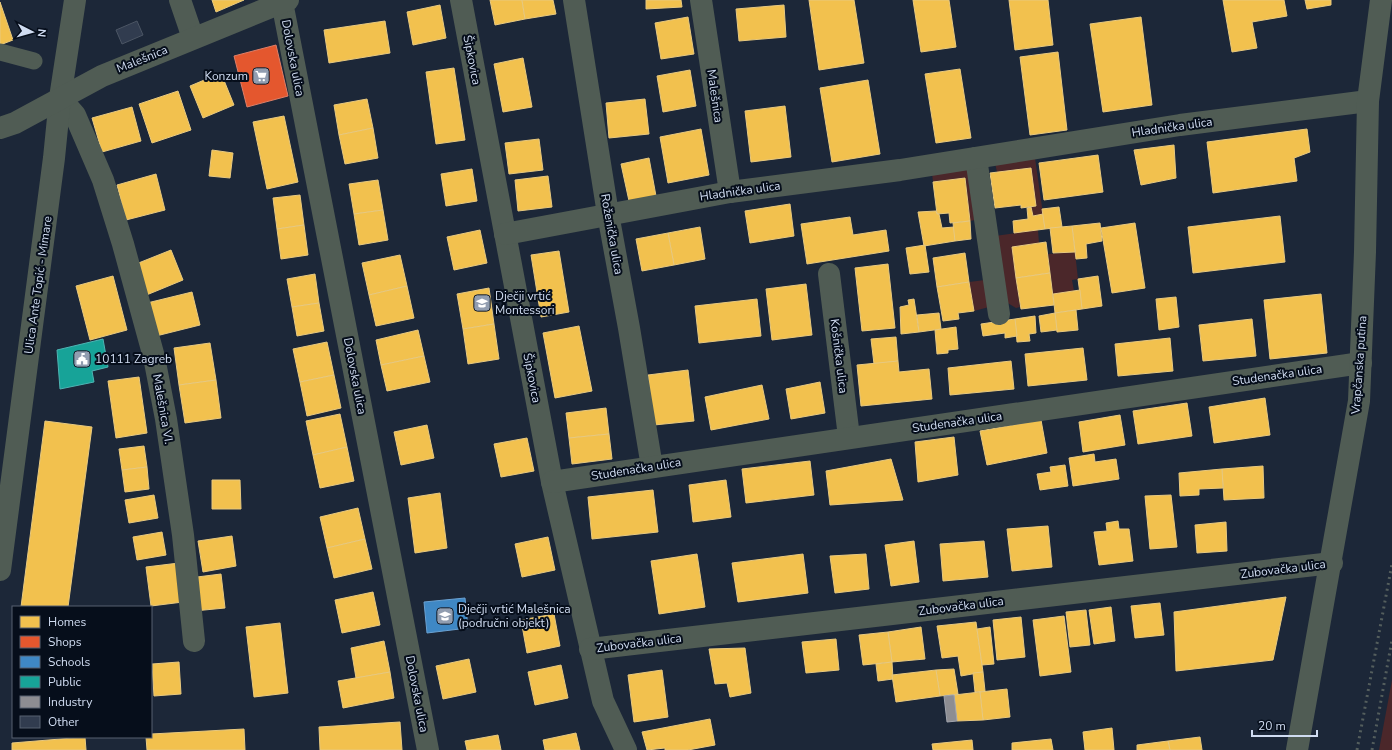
<svg xmlns="http://www.w3.org/2000/svg" width="1392" height="750" viewBox="0 0 1392 750" font-family="'Nunito Sans',sans-serif">
  <rect width="100%" height="100%" fill="#1c2738"/>
  <g fill="#4b272a">
    <polygon points="1035,158 1043,214 1033,216 1031,207 1036,206 997,172 995,163"/>
    <polygon points="974,166 980,219 970,221 965,178 933,182 932,173"/>
    <polygon points="1038,230 1039,243 1012,247 1020,307 1016,308 1006,302 995,236"/>
    <polygon points="1075,252 1078,279 1072,280 1074,291 1053,294 1048,254"/>
    <polygon points="985,280 989,307 974,311 969,282"/>
    <polygon points="1392,680 1392,750 1379,750"/>
  </g>
  <g fill="#f2c14e" stroke="#e8c97f">
    <polygon points="212,0 244,0 216,12"/>
    <polygon points="490,0 522,0 525,19 495,25"/>
    <polygon points="522,0 553,0 556,14 525,19"/>
    <polygon points="646,0 681,0 682,7 646,9"/>
    <polygon points="809,0 854,0 864,63 819,70"/>
    <polygon points="913,0 949,0 956,47 921,52"/>
    <polygon points="1009,0 1048,0 1053,45 1015,50"/>
    <polygon points="1223,0 1284,0 1287,16 1252,22 1257,48 1232,52"/>
    <polygon points="1305,0 1331,0 1331,5 1307,9"/>
    <polygon points="0,2 13,40 0,45"/>
    <polygon points="440,5 446,38 413,45 407,12"/>
    <polygon points="784,5 786,37 739,41 736,9"/>
    <polygon points="688,17 694,54 661,59 655,23"/>
    <polygon points="1141,17 1152,105 1103,112 1090,24"/>
    <polygon points="385,21 390,53 329,63 324,30"/>
    <polygon points="1058,52 1067,130 1030,135 1020,57"/>
    <polygon points="523,58 532,107 503,112 494,64"/>
    <polygon points="454,68 465,140 436,144 426,72"/>
    <polygon points="960,69 971,138 936,143 925,74"/>
    <polygon points="690,70 696,106 663,112 657,76"/>
    <polygon points="221,73 234,105 203,118 190,86"/>
    <polygon points="868,80 880,154 832,162 820,88"/>
    <polygon points="178,91 191,130 152,143 139,104"/>
    <polygon points="367,99 373,128 339,135 334,105"/>
    <polygon points="645,99 649,134 609,138 606,103"/>
    <polygon points="785,106 791,157 751,162 745,111"/>
    <polygon points="132,107 141,141 102,152 92,118"/>
    <polygon points="284,116 298,182 267,189 253,122"/>
    <polygon points="373,128 378,158 345,164 339,135"/>
    <polygon points="701,129 709,175 668,183 660,137"/>
    <polygon points="1307,129 1310,152 1294,158 1297,181 1213,193 1207,142"/>
    <polygon points="539,139 543,170 509,174 505,143"/>
    <polygon points="1174,145 1176,178 1141,185 1134,150"/>
    <polygon points="212,150 233,153 230,178 209,176"/>
    <polygon points="1098,155 1103,192 1044,200 1039,163"/>
    <polygon points="649,158 656,196 629,201 621,164"/>
    <polygon points="1031,168 1036,206 1021,208 1021,205 995,208 990,173"/>
    <polygon points="472,169 477,201 446,206 441,174"/>
    <polygon points="156,174 165,210 126,220 117,185"/>
    <polygon points="548,176 552,207 518,211 515,180"/>
    <polygon points="965,178 970,221 950,223 949,213 937,214 933,182"/>
    <polygon points="378,180 383,210 354,214 349,184"/>
    <polygon points="300,195 304,225 277,229 273,198"/>
    <polygon points="790,204 794,236 750,243 745,211"/>
    <polygon points="1031,207 1033,216 1043,214 1045,229 1014,233 1013,221 1028,219 1027,208"/>
    <polygon points="1059,207 1062,227 1045,229 1042,209"/>
    <polygon points="383,210 388,240 359,245 354,214"/>
    <polygon points="936,211 937,214 939,214 942,228 954,227 955,241 924,246 918,212"/>
    <polygon points="1280,216 1285,262 1193,273 1188,227"/>
    <polygon points="850,217 853,235 886,230 889,251 807,264 801,224"/>
    <polygon points="970,221 971,239 955,241 953,223"/>
    <polygon points="1100,223 1102,241 1086,244 1087,258 1076,259 1072,226"/>
    <polygon points="1135,223 1145,288 1112,293 1101,228"/>
    <polygon points="304,225 308,255 281,259 277,229"/>
    <polygon points="1072,226 1075,252 1053,253 1050,228"/>
    <polygon points="700,227 705,259 674,265 668,233"/>
    <polygon points="480,230 487,263 454,270 447,237"/>
    <polygon points="668,233 674,265 642,271 636,239"/>
    <polygon points="1046,242 1050,273 1016,278 1012,247"/>
    <polygon points="925,245 929,272 910,274 906,248"/>
    <polygon points="171,250 183,280 144,296 131,266"/>
    <polygon points="559,251 569,312 541,317 531,255"/>
    <polygon points="965,253 969,282 937,287 933,258"/>
    <polygon points="400,255 407,286 369,295 362,263"/>
    <polygon points="888,264 895,328 862,331 855,268"/>
    <polygon points="1050,273 1054,305 1021,309 1016,278"/>
    <polygon points="315,274 319,303 292,307 287,279"/>
    <polygon points="113,276 127,330 90,340 76,286"/>
    <polygon points="1098,276 1102,306 1082,309 1078,279"/>
    <polygon points="969,282 974,311 958,313 959,319 943,321 937,287"/>
    <polygon points="806,284 812,335 772,340 766,289"/>
    <polygon points="407,286 414,318 376,326 369,295"/>
    <polygon points="489,288 494,324 463,329 457,294"/>
    <polygon points="1080,290 1082,309 1055,313 1053,294"/>
    <polygon points="192,292 200,325 152,337 143,304"/>
    <polygon points="1321,294 1327,353 1270,359 1264,300"/>
    <polygon points="1176,297 1179,327 1159,330 1156,299"/>
    <polygon points="757,299 761,336 699,343 695,306"/>
    <polygon points="914,299 919,332 901,334 900,307 909,305 908,300"/>
    <polygon points="319,303 324,331 297,336 292,307"/>
    <polygon points="1076,310 1078,330 1057,332 1055,313"/>
    <polygon points="939,313 941,329 919,332 917,315"/>
    <polygon points="1055,313 1057,330 1041,332 1039,316"/>
    <polygon points="1035,316 1036,333 1029,334 1030,341 1017,342 1015,319"/>
    <polygon points="1015,319 1017,336 1005,338 1005,333 983,336 981,324"/>
    <polygon points="1252,319 1256,356 1203,361 1199,325"/>
    <polygon points="494,324 499,359 468,364 463,329"/>
    <polygon points="579,326 592,391 555,398 543,333"/>
    <polygon points="956,327 958,349 948,350 948,353 937,354 935,330"/>
    <polygon points="418,330 424,356 381,365 376,340"/>
    <polygon points="896,337 898,361 874,364 871,339"/>
    <polygon points="1170,338 1173,371 1118,376 1115,344"/>
    <polygon points="327,342 334,375 300,382 293,349"/>
    <polygon points="210,343 216,380 179,385 174,348"/>
    <polygon points="1083,348 1087,380 1028,386 1025,354"/>
    <polygon points="424,356 430,382 387,391 381,365"/>
    <polygon points="898,361 899,372 929,369 932,399 861,406 857,365"/>
    <polygon points="1011,361 1014,389 950,395 948,368"/>
    <polygon points="688,370 694,421 654,425 648,375"/>
    <polygon points="334,375 341,408 307,416 300,382"/>
    <polygon points="139,377 147,433 116,438 108,381"/>
    <polygon points="216,380 221,418 185,423 179,385"/>
    <polygon points="820,382 825,413 791,419 786,389"/>
    <polygon points="762,385 769,419 711,430 705,397"/>
    <polygon points="1265,398 1270,435 1214,443 1209,407"/>
    <polygon points="1187,403 1192,436 1138,444 1133,411"/>
    <polygon points="606,408 609,434 569,438 566,413"/>
    <polygon points="340,414 347,447 313,455 306,421"/>
    <polygon points="1120,415 1125,445 1083,452 1079,422"/>
    <polygon points="1041,420 1047,453 987,465 980,431"/>
    <polygon points="45,421 92,427 68,607 21,607"/>
    <polygon points="427,425 434,458 401,465 394,432"/>
    <polygon points="609,434 612,459 572,464 569,438"/>
    <polygon points="954,437 958,475 918,482 915,442"/>
    <polygon points="527,438 534,471 501,477 494,444"/>
    <polygon points="144,446 147,467 122,470 119,449"/>
    <polygon points="347,447 354,481 320,488 313,455"/>
    <polygon points="1094,454 1095,462 1116,459 1119,479 1073,486 1069,458"/>
    <polygon points="891,459 903,500 830,505 826,471"/>
    <polygon points="810,461 814,495 746,503 742,469"/>
    <polygon points="1065,465 1068,486 1040,490 1037,474 1051,472 1050,467"/>
    <polygon points="1263,466 1264,498 1224,500 1222,469"/>
    <polygon points="147,467 149,489 125,492 122,470"/>
    <polygon points="1222,469 1223,488 1199,489 1199,495 1180,496 1179,473"/>
    <polygon points="212,480 240,480 241,509 212,509"/>
    <polygon points="726,480 731,517 693,522 689,485"/>
    <polygon points="653,490 658,532 592,539 588,497"/>
    <polygon points="440,493 447,548 415,553 408,498"/>
    <polygon points="154,495 158,518 129,523 125,500"/>
    <polygon points="1171,495 1177,547 1150,549 1145,496"/>
    <polygon points="358,508 365,539 327,548 320,517"/>
    <polygon points="1118,521 1119,529 1129,529 1133,561 1099,565 1094,532 1107,531 1106,523"/>
    <polygon points="1226,522 1227,551 1197,553 1195,525"/>
    <polygon points="1048,526 1052,567 1012,571 1007,529"/>
    <polygon points="162,532 166,555 137,560 133,537"/>
    <polygon points="232,536 236,566 203,572 198,541"/>
    <polygon points="548,537 555,570 522,577 515,544"/>
    <polygon points="365,539 372,569 334,578 327,548"/>
    <polygon points="914,541 919,582 891,586 885,545"/>
    <polygon points="984,541 988,577 943,581 940,544"/>
    <polygon points="697,554 705,607 659,614 651,561"/>
    <polygon points="803,554 808,593 738,602 732,563"/>
    <polygon points="866,554 869,589 835,593 830,556"/>
    <polygon points="179,563 183,602 151,606 146,567"/>
    <polygon points="221,574 225,608 194,611 189,578"/>
    <polygon points="373,592 380,625 342,633 335,600"/>
    <polygon points="1286,597 1273,660 1176,671 1174,612"/>
    <polygon points="1160,603 1164,635 1135,638 1131,606"/>
    <polygon points="1111,607 1115,641 1094,644 1089,610"/>
    <polygon points="1086,610 1090,645 1070,647 1066,612"/>
    <polygon points="554,614 560,646 527,653 521,620"/>
    <polygon points="1064,616 1071,672 1040,676 1033,620"/>
    <polygon points="1021,617 1025,657 997,660 993,620"/>
    <polygon points="976,622 983,672 961,676 958,656 942,658 937,626"/>
    <polygon points="280,623 288,693 254,697 246,627"/>
    <polygon points="921,627 925,659 892,662 888,632"/>
    <polygon points="990,627 994,664 982,665 977,629"/>
    <polygon points="888,632 892,662 863,665 859,635"/>
    <polygon points="836,639 839,670 806,673 802,642"/>
    <polygon points="384,641 390,672 356,678 351,648"/>
    <polygon points="745,648 751,693 730,697 727,683 715,684 709,649"/>
    <polygon points="469,659 476,692 443,699 436,666"/>
    <polygon points="179,662 181,694 154,696 152,664"/>
    <polygon points="892,662 893,679 878,681 876,664"/>
    <polygon points="561,665 568,698 535,705 528,672"/>
    <polygon points="954,669 958,694 940,696 936,670"/>
    <polygon points="662,670 668,717 634,722 628,675"/>
    <polygon points="936,670 940,696 896,702 892,675"/>
    <polygon points="390,672 394,698 343,708 338,681"/>
    <polygon points="983,672 985,691 975,692 973,673"/>
    <polygon points="1007,689 1010,717 983,720 980,692"/>
    <polygon points="980,692 983,720 957,721 954,695"/>
    <polygon points="710,719 715,745 688,750 665,750 665,748 647,750 642,732"/>
    <polygon points="400,722 402,750 320,750 319,727"/>
    <polygon points="1112,728 1114,750 1085,750 1083,732"/>
    <polygon points="244,729 245,750 147,750 146,737 151,737 151,734"/>
    <polygon points="576,733 580,750 545,750 543,740"/>
    <polygon points="498,735 501,750 467,750 465,741"/>
    <polygon points="85,737 86,750 12,750 12,743"/>
    <polygon points="1200,737 1202,750 1170,750 1168,741"/>
    <polygon points="1051,739 1053,750 1012,750 1012,743"/>
    <polygon points="972,740 973,750 933,750 932,744"/>
    <polygon points="1168,741 1170,750 1137,750 1137,745"/>
  </g>
  <polygon fill="#e4572e" stroke="#de7f68" points="276,45 288,96 247,107 234,56"/>
  <polygon fill="#3f88c5" stroke="#6aa1d2" points="465,598 468,628 427,633 424,602"/>
  <polygon fill="#17a398" stroke="#4eb4b3" points="103,339 108,367 92,371 94,382 60,389 57,350"/>
  <polygon fill="#8d8d92" stroke="#a1a5ae" points="954,695 957,721 947,722 944,696"/>
  <polygon fill="#313c4f" stroke="#4b5564" points="137,21 143,35 122,44 116,30"/>
  <g fill="none" stroke-linecap="round" stroke-linejoin="round">
    <polyline stroke="#505c54" stroke-width="17" points="0,52 34,61"/>
    <g stroke="#505c54" stroke-width="22">
      <polyline points="180,0 193,38"/>
      <polyline points="461,0 552,482 603,701 626,750"/>
      <polyline points="574,0 608,214 629,328 652,467"/>
      <polyline points="701,0 730,192"/>
      <polyline points="282,2 428,750"/>
      <polyline points="60,98 75,115 103,180 123,244 154,357 166,419 183,535 194,641"/>
      <polyline points="976,158 999,314"/>
      <polyline points="505,234 730,192 900,170 1180,125 1368,101"/>
      <polyline points="829,274 849,437"/>
      <polyline points="552,482 1361,363"/>
      <polyline points="0,570 54,158 60,98 75,0"/>
      <polyline points="590,649 1332,563"/>
    </g>
    <g stroke="#505c54" stroke-width="22">
      <polyline points="0,128 15,123 102,76 288,0"/>
      <polyline points="1297,750 1359,401 1365,252 1368,101 1381,0"/>
    </g>
    <g stroke="#545e5d" stroke-width="3" stroke-dasharray="2 4" stroke-linecap="butt">
      <polyline points="1357,750 1392,564"/>
      <polyline points="1372,750 1392,640"/>
    </g>
  </g>
  <defs>
    <symbol id="supermarket-square" viewBox="-11 -11 22 22"><rect x="-9" y="-9" width="18" height="18" rx="4" fill="#919db0" stroke="#060e1b"/><path d="M-6-5.5h2.5l.6 2H6L4.5 2H-2.5L-4.4-4H-6ZM-1.5 3.2a1.3 1.3 0 1 0 .1 0ZM3 3.2a1.3 1.3 0 1 0 .1 0Z" fill="#fff"/></symbol>
    <symbol id="school-square" viewBox="-11 -11 22 22"><rect x="-9" y="-9" width="18" height="18" rx="4" fill="#919db0" stroke="#060e1b"/><path d="M0-5L7-2L0 1L-7-2ZM-4 1L0 2.5L4 1V4Q0 6-4 4Z" fill="#fff"/></symbol>
    <symbol id="civic-square" viewBox="-11 -11 22 22"><rect x="-9" y="-9" width="18" height="18" rx="4" fill="#919db0" stroke="#060e1b"/><path d="M-.6-6.5H3V-4.5H.6V-3L4-1V1h2V6H-6V1h2V-1L-.6-3ZM-1.2 2.5V6h2.4V2.5Z" fill="#fff"/></symbol>
  </defs>
  <g fill-rule="evenodd">
    <use href="#supermarket-square" x="251" y="66" width="20" height="20"/>
    <use href="#school-square" x="472" y="293" width="20" height="20"/>
    <use href="#civic-square" x="72" y="349" width="20" height="20"/>
    <use href="#school-square" x="435" y="606" width="20" height="20"/>
  </g>
  <g text-anchor="middle" stroke-width="4" stroke-linejoin="round" paint-order="stroke">
    <g font-size="12" fill="#d0dcf1" stroke="#060e1b">
      <text transform="translate(293 58) rotate(79)" y="4">Dolovska ulica</text>
      <text transform="translate(142 59) rotate(-22)" y="4">Malešnica</text>
      <text transform="translate(472 60) rotate(79)" y="4">Šipkovica</text>
      <text transform="translate(715 96) rotate(82)" y="4">Malešnica</text>
      <text transform="translate(1172 127) rotate(-8)" y="4">Hladnička ulica</text>
      <text transform="translate(740 191) rotate(-8)" y="4">Hladnička ulica</text>
      <text transform="translate(612 234) rotate(80)" y="4">Roženička ulica</text>
      <text transform="translate(38 285) rotate(-82)" y="4">Ulica Ante Topić - Mimare</text>
      <text transform="translate(839 356) rotate(83)" y="4">Košnička ulica</text>
      <text transform="translate(1359 365) rotate(-86)" y="4">Vrapčanska putina</text>
      <text transform="translate(1277 375) rotate(-8)" y="4">Studenačka ulica</text>
      <text transform="translate(355 376) rotate(79)" y="4">Dolovska ulica</text>
      <text transform="translate(532 378) rotate(79)" y="4">Šipkovica</text>
      <text transform="translate(163 409) rotate(80)" y="4">Malešnica VI.</text>
      <text transform="translate(957 422) rotate(-8)" y="4">Studenačka ulica</text>
      <text transform="translate(636 469) rotate(-9)" y="4">Studenačka ulica</text>
      <text transform="translate(1283 569) rotate(-7)" y="4">Zubovačka ulica</text>
      <text transform="translate(961 606) rotate(-7)" y="4">Zubovačka ulica</text>
      <text transform="translate(639 643) rotate(-7)" y="4">Zubovačka ulica</text>
      <text transform="translate(417 694) rotate(79)" y="4">Dolovska ulica</text>
    </g>
    <g font-size="12" fill="#d0dcf1" stroke="#060e1b" text-anchor="start">
      <text x="248" y="80" text-anchor="end">Konzum</text>
      <text x="495" y="300">Dječji vrtić<tspan x="495" dy="14">Montessori</tspan></text>
      <text x="95" y="363">10111 Zagreb</text>
      <text x="458" y="613">Dječji vrtić Malešnica<tspan x="458" dy="14">(područni objekt)</tspan></text>
    </g>
  </g>
  <rect x="12" y="606" width="140" height="132" fill="#060e1b" stroke="#576071"/>
  <rect x="20" y="616" width="20" height="12" fill="#f2c14e" stroke="#576071"/>
  <text x="48" y="626" font-size="12" fill="#d0dcf1">Homes</text>
  <rect x="20" y="636" width="20" height="12" fill="#e4572e" stroke="#576071"/>
  <text x="48" y="646" font-size="12" fill="#d0dcf1">Shops</text>
  <rect x="20" y="656" width="20" height="12" fill="#3f88c5" stroke="#576071"/>
  <text x="48" y="666" font-size="12" fill="#d0dcf1">Schools</text>
  <rect x="20" y="676" width="20" height="12" fill="#17a398" stroke="#576071"/>
  <text x="48" y="686" font-size="12" fill="#d0dcf1">Public</text>
  <rect x="20" y="696" width="20" height="12" fill="#8d8d92" stroke="#576071"/>
  <text x="48" y="706" font-size="12" fill="#d0dcf1">Industry</text>
  <rect x="20" y="716" width="20" height="12" fill="#313c4f" stroke="#576071"/>
  <text x="48" y="726" font-size="12" fill="#d0dcf1">Other</text>
  <g transform="translate(32 32) rotate(96)" stroke="#060e1b" stroke-width="3" paint-order="stroke">
  <path d="M0-3L7 15L0 10L-7 15Z" fill="#d0dcf1"/>
  <text y="-6" font-size="11" font-weight="bold" text-anchor="middle" fill="#d0dcf1">N</text>
  </g>
  <path d="M1252 730v6h65v-6" fill="none" stroke="#d0dcf1" stroke-width="2"/>
  <text x="1258" y="730" font-size="12" fill="#d0dcf1" stroke="#060e1b" stroke-width="3" paint-order="stroke">20 m</text>
</svg>
